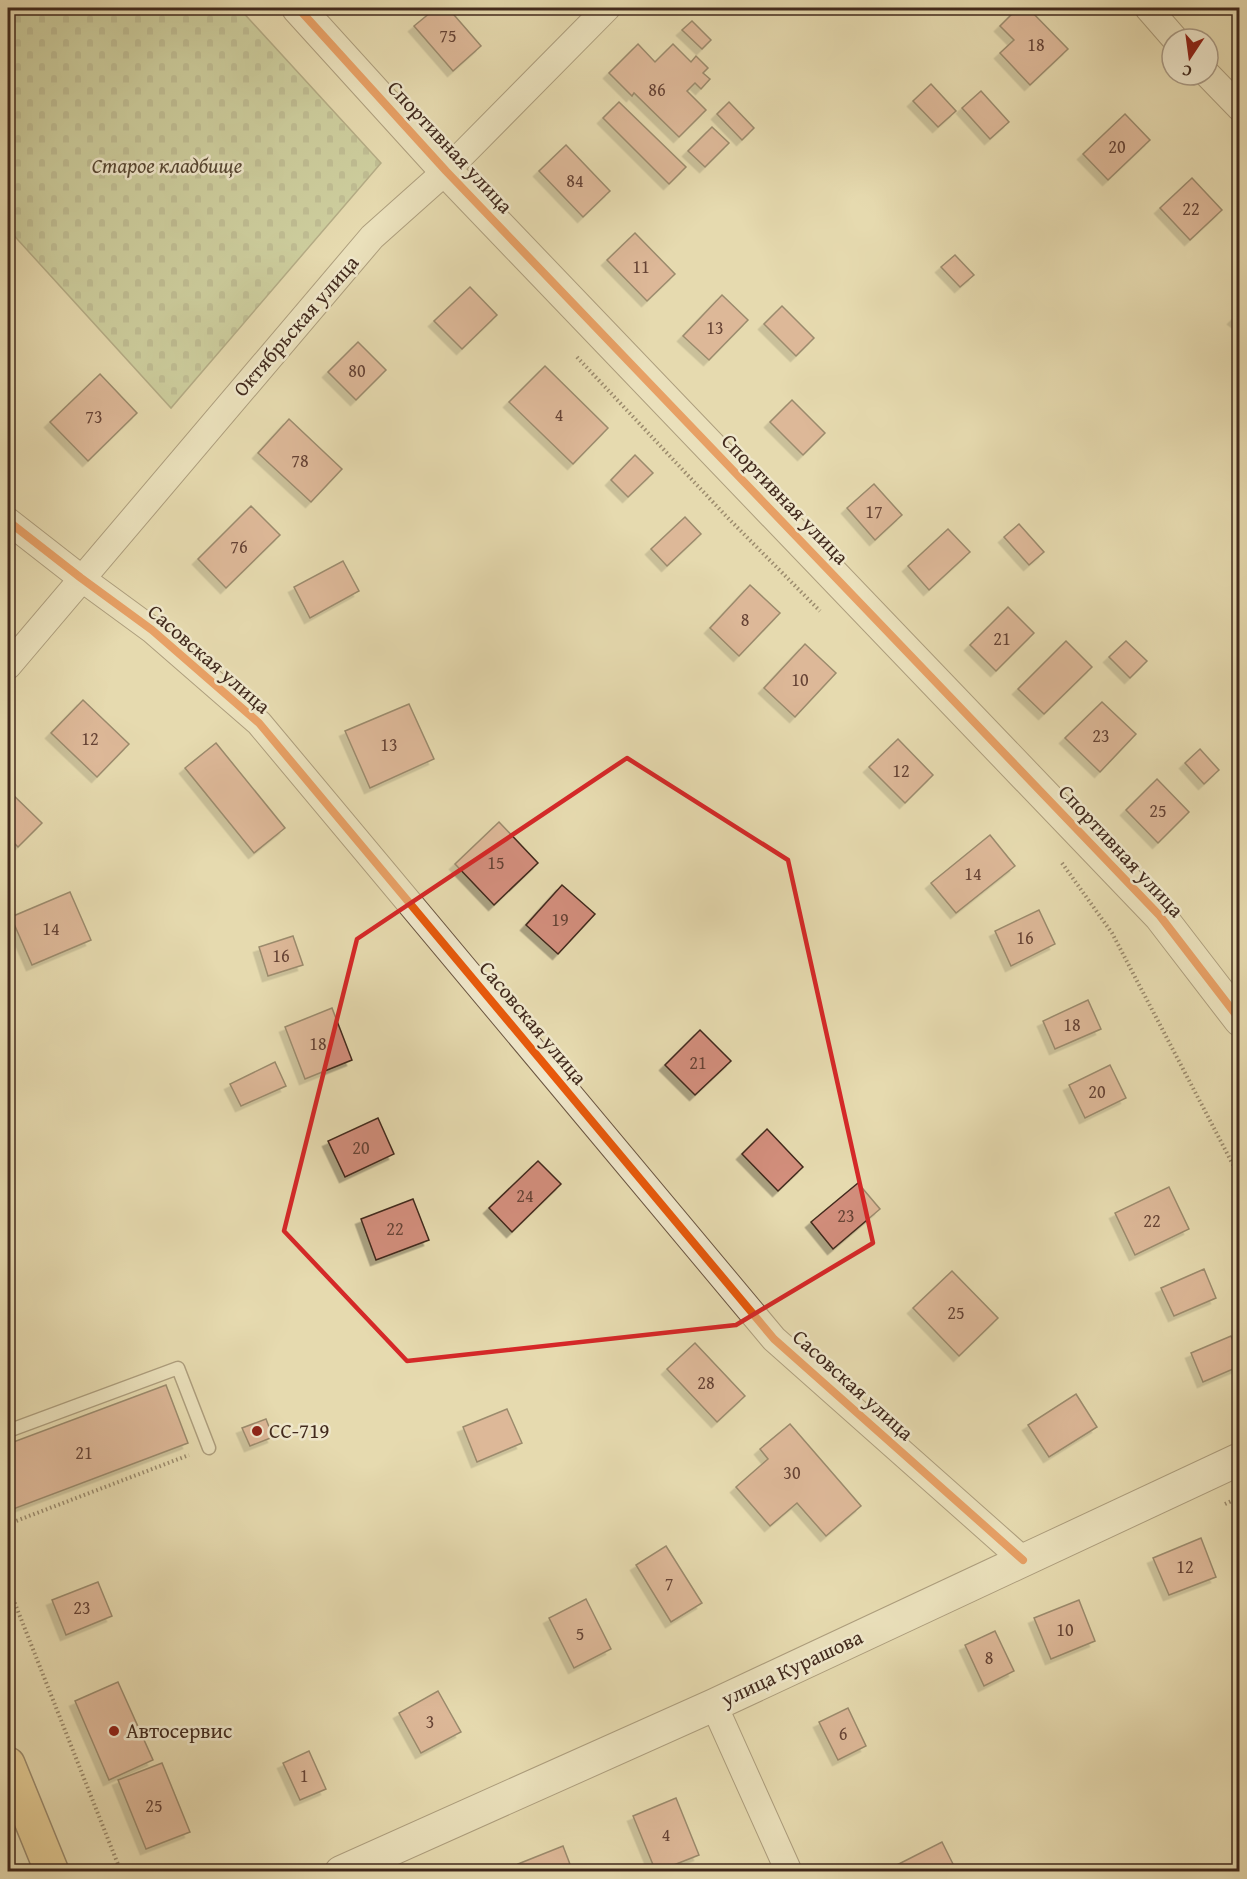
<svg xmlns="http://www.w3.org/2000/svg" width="1247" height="1879" viewBox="0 0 1247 1879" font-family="'Gentium Book Plus',serif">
  <defs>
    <pattern id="cemetery-stones" width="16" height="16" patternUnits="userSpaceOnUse" patternTransform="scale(1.5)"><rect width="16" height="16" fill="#b2c08d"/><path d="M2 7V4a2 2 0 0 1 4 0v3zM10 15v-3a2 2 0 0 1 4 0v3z" fill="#929c73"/></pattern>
    <filter id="shadow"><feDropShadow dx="-5.5" dy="5.5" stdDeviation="0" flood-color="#0004"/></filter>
  </defs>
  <rect width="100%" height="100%" fill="#e6daaf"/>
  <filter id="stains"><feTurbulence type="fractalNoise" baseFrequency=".00333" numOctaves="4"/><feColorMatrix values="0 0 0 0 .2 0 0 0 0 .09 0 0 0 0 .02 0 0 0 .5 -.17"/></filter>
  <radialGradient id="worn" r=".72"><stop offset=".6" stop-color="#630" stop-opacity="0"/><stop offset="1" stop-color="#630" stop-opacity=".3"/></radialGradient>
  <polygon fill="url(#cemetery-stones)" stroke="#7a7555" stroke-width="1.5" points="8,8 239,8 381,163 171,408 8,229"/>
  <g fill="#d28e7c" stroke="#422a1d" stroke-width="1.5" filter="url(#shadow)">
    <polygon points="436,8 448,8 481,46 453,71 414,26"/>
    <polygon points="1018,8 1028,8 1068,49 1030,85 1000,53 1014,40 1000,26"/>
    <polygon points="692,21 711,40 702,49 682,30"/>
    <polygon points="638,44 655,62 673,44 691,62 696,56 708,68 703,73 710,79 701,89 695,83 687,91 706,110 679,137 634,93 632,96 609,73"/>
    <polygon points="931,84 956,111 938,127 913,101"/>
    <polygon points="981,91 1009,122 990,139 962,108"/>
    <polygon points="619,102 686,167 669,184 603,118"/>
    <polygon points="729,102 754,128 742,140 717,114"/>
    <polygon points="1125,114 1150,140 1108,180 1083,154"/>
    <polygon points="712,127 729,143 705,167 688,151"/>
    <polygon points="566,145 610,191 583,217 539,171"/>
    <polygon points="1192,178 1222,210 1190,240 1160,208"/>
    <polygon points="635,233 675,274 647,301 607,260"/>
    <polygon points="955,255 974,275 960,287 941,267"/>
    <polygon points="470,287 497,315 462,349 434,321"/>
    <polygon points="722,295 748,320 709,360 683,336"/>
    <polygon points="782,306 814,338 796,356 764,324"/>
    <polygon points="1240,312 1240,324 1233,319"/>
    <polygon points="358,342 386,370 356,400 328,372"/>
    <polygon points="545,366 608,428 573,464 509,402"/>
    <polygon points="100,374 137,413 88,461 50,422"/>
    <polygon points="792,400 825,433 803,455 770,422"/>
    <polygon points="289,419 342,469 311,502 258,453"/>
    <polygon points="635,455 653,473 628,497 611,480"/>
    <polygon points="874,484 902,515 875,540 847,508"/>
    <polygon points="251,506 280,535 226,588 198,559"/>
    <polygon points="685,517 701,534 667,566 651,549"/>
    <polygon points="1019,524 1044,552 1029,565 1004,537"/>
    <polygon points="948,529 970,552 929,590 908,566"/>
    <polygon points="343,561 359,591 310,618 294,587"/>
    <polygon points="750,585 780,613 739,656 710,628"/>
    <polygon points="1008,607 1034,633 996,671 970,645"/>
    <polygon points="1066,641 1092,667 1044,714 1018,689"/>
    <polygon points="1126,641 1147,661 1130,678 1109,657"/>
    <polygon points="805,644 836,673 795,717 764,688"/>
    <polygon points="83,700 129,744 97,777 51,733"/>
    <polygon points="1102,702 1136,734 1100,772 1065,738"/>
    <polygon points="409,704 434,759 370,788 345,731"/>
    <polygon points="898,739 933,775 905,803 869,767"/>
    <polygon points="216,743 285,828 254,853 185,768"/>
    <polygon points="1200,749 1219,770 1204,784 1185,763"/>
    <polygon points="1157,779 1189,812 1158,843 1126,810"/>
    <polygon points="8,790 42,823 18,847 8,837"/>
    <polygon points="499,822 538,863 494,905 455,864"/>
    <polygon points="990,835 1015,866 956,913 931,883"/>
    <polygon points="562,885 595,914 558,954 526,925"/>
    <polygon points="70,892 91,940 32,965 11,917"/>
    <polygon points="1039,910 1055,944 1011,966 995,931"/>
    <polygon points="293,936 303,965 268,976 259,947"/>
    <polygon points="1088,1000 1101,1029 1055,1049 1043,1021"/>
    <polygon points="332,1008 352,1060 305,1079 285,1027"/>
    <polygon points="700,1030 731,1061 695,1095 665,1065"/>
    <polygon points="275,1062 286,1086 241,1106 230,1084"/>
    <polygon points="1110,1065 1126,1098 1085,1118 1069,1085"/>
    <polygon points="378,1118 394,1154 345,1177 328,1141"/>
    <polygon points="767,1129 803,1167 778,1191 742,1154"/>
    <polygon points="538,1161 561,1184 512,1232 489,1208"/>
    <polygon points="858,1183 880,1209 833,1249 811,1222"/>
    <polygon points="1169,1187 1189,1229 1135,1255 1115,1213"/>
    <polygon points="413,1199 429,1240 376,1260 361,1219"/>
    <polygon points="1204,1269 1216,1298 1174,1316 1161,1288"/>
    <polygon points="952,1271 998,1318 959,1356 913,1308"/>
    <polygon points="1231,1336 1240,1356 1240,1366 1203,1382 1191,1353"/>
    <polygon points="695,1343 745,1396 717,1422 667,1369"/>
    <polygon points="166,1385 188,1443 8,1511 8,1444"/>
    <polygon points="1076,1394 1097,1427 1049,1457 1028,1425"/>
    <polygon points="507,1409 522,1443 477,1462 463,1427"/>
    <polygon points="266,1419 273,1437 250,1446 242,1428"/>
    <polygon points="790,1424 861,1506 826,1536 797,1503 770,1526 736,1487 768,1459 760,1449"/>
    <polygon points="1201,1538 1216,1577 1169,1595 1153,1558"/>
    <polygon points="666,1546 702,1603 671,1622 636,1565"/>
    <polygon points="98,1582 112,1616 66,1635 52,1600"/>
    <polygon points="586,1599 611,1649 574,1668 549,1618"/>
    <polygon points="1079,1600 1095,1641 1051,1659 1034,1618"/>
    <polygon points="995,1631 1014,1671 984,1686 965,1645"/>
    <polygon points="118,1682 153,1760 109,1780 75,1701"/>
    <polygon points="438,1691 461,1732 421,1753 399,1713"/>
    <polygon points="848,1708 866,1746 838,1760 819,1722"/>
    <polygon points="309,1751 326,1789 300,1800 283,1763"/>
    <polygon points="162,1763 190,1832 146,1849 118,1780"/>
    <polygon points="676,1798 699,1855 656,1872 633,1816"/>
    <polygon points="942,1842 957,1872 883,1872"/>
    <polygon points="563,1846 573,1872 521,1872 518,1864"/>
  </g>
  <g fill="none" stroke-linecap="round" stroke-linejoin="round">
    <defs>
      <polyline id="service" points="8,1431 178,1368 209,1448"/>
      <g id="minor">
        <polyline points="1148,8 1175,39"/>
        <polyline points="1208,75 1240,108"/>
        <polyline points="8,521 81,578 152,630 259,723 774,1339 1023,1560"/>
        <polyline points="8,666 372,237 446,171 607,8"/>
        <polyline points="714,1705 789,1872"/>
      </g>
      <g id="tertiary">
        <polyline points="298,8 446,171 1160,916 1240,1020"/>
        <polyline points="341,1872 714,1705 1240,1459"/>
      </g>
      <polyline id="primary" points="8,1764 52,1872"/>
    </defs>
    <use href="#service" stroke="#6b5642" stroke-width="15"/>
    <use href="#minor" stroke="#6b5642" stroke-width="28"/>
    <use href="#tertiary" stroke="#6b5642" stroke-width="34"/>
    <use href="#primary" stroke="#422a1d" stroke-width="36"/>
    <g stroke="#422a1d" stroke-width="4" stroke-dasharray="1.5 3" stroke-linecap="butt">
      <polyline points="577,357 726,516 820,611"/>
      <polyline points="1062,863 1112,933 1240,1178"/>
      <polyline points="1225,1504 1240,1497"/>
      <polyline points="8,1524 189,1455"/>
      <polyline points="8,1586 121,1872"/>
    </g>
    <use href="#service" stroke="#efe7cb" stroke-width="12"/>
    <use href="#minor" stroke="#efe7cb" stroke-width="26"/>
    <use href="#tertiary" stroke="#efe7cb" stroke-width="32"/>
    <use href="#primary" stroke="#e3bd78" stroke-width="33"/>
    <defs>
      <g id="cycleway">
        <polyline points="298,8 446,171 1160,916 1240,1020"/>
        <polyline points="8,521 81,578 152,630 259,723 774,1339 1023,1560"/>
      </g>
    </defs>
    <use href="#cycleway" stroke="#efe7cb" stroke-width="11"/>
    <use href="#cycleway" stroke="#e8590c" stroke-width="8"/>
  </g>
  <path d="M0 0H1247V1879H0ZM 627,758 L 788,860 L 873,1243 L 736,1325 L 407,1361 L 284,1231 L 357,939 Z" fill="#e6daaf" fill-opacity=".55" fill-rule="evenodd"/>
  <path fill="none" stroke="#d62828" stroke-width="4.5" stroke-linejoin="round" d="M 627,758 L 788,860 L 873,1243 L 736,1325 L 407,1361 L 284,1231 L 357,939 Z"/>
  <g fill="#8f2418" stroke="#efe7cb" stroke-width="2">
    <circle cx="257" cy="1431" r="6"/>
    <circle cx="114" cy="1731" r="6"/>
  </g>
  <g text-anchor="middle" stroke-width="5" stroke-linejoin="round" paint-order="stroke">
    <g font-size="18" fill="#664335">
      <text x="448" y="42">75</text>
      <text x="1036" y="51">18</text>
      <text x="657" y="96">86</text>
      <text x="1117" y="153">20</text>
      <text x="575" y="187">84</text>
      <text x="1191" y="215">22</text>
      <text x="641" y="273">11</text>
      <text x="715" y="334">13</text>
      <text x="357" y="377">80</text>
      <text x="559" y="421">4</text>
      <text x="94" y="423">73</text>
      <text x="300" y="467">78</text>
      <text x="874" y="518">17</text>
      <text x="239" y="553">76</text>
      <text x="745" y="626">8</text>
      <text x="1002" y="645">21</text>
      <text x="800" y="686">10</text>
      <text x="1101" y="742">23</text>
      <text x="90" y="745">12</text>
      <text x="389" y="751">13</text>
      <text x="901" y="777">12</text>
      <text x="1158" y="817">25</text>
      <text x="496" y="869">15</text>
      <text x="973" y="880">14</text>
      <text x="560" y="926">19</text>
      <text x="51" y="935">14</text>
      <text x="1025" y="944">16</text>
      <text x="281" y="962">16</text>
      <text x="1072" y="1031">18</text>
      <text x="318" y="1050">18</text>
      <text x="698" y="1069">21</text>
      <text x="1097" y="1098">20</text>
      <text x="361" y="1154">20</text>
      <text x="525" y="1202">24</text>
      <text x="846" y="1222">23</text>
      <text x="1152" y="1227">22</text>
      <text x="395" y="1235">22</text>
      <text x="956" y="1319">25</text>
      <text x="706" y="1389">28</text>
      <text x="84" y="1459">21</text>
      <text x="792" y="1479">30</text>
      <text x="1185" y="1573">12</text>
      <text x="669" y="1590">7</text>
      <text x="82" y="1614">23</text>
      <text x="1065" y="1636">10</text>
      <text x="580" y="1640">5</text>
      <text x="989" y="1664">8</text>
      <text x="430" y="1728">3</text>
      <text x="843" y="1740">6</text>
      <text x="304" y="1782">1</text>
      <text x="154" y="1812">25</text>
      <text x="666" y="1841">4</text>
    </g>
    <g font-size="21" fill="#422a1d" stroke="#efe7cb">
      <text transform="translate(450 147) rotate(47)" y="7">Спортивная улица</text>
      <text transform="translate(296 326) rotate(-49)" y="7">Октябрьская улица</text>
      <text transform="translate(785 499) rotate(46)" y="7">Спортивная улица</text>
      <text transform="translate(209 659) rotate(41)" y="7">Сасовская улица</text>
      <text transform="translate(1121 851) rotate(47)" y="7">Спортивная улица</text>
      <text transform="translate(533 1023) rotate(50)" y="7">Сасовская улица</text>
      <text transform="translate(853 1385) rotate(42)" y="7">Сасовская улица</text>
      <text transform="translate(792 1668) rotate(-25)" y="7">улица Курашова</text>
    </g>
    <g font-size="21" font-style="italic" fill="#584833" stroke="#efe7cb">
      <text x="167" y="173">Старое кладбище</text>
    </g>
    <g font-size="21" fill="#422a1d" stroke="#efe7cb" text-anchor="start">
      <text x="269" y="1438">СС-719</text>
      <text x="126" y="1738">Автосервис</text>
    </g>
  </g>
  <rect width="1247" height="1879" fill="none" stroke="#e6daaf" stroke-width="30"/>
  <rect x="9" y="9" width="1229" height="1861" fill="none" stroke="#422a1d" stroke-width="3"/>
  <rect x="15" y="15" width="1217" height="1849" fill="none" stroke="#422a1d" stroke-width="1.5"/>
  <g transform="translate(1190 57) rotate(193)"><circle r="28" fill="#efe7cb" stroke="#aa9b85" stroke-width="1.5"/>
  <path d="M0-4.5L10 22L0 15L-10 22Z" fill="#8f2418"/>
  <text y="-9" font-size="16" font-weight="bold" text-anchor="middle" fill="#422a1d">С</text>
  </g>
  <rect width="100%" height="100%" filter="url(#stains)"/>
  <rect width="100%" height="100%" fill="url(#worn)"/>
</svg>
